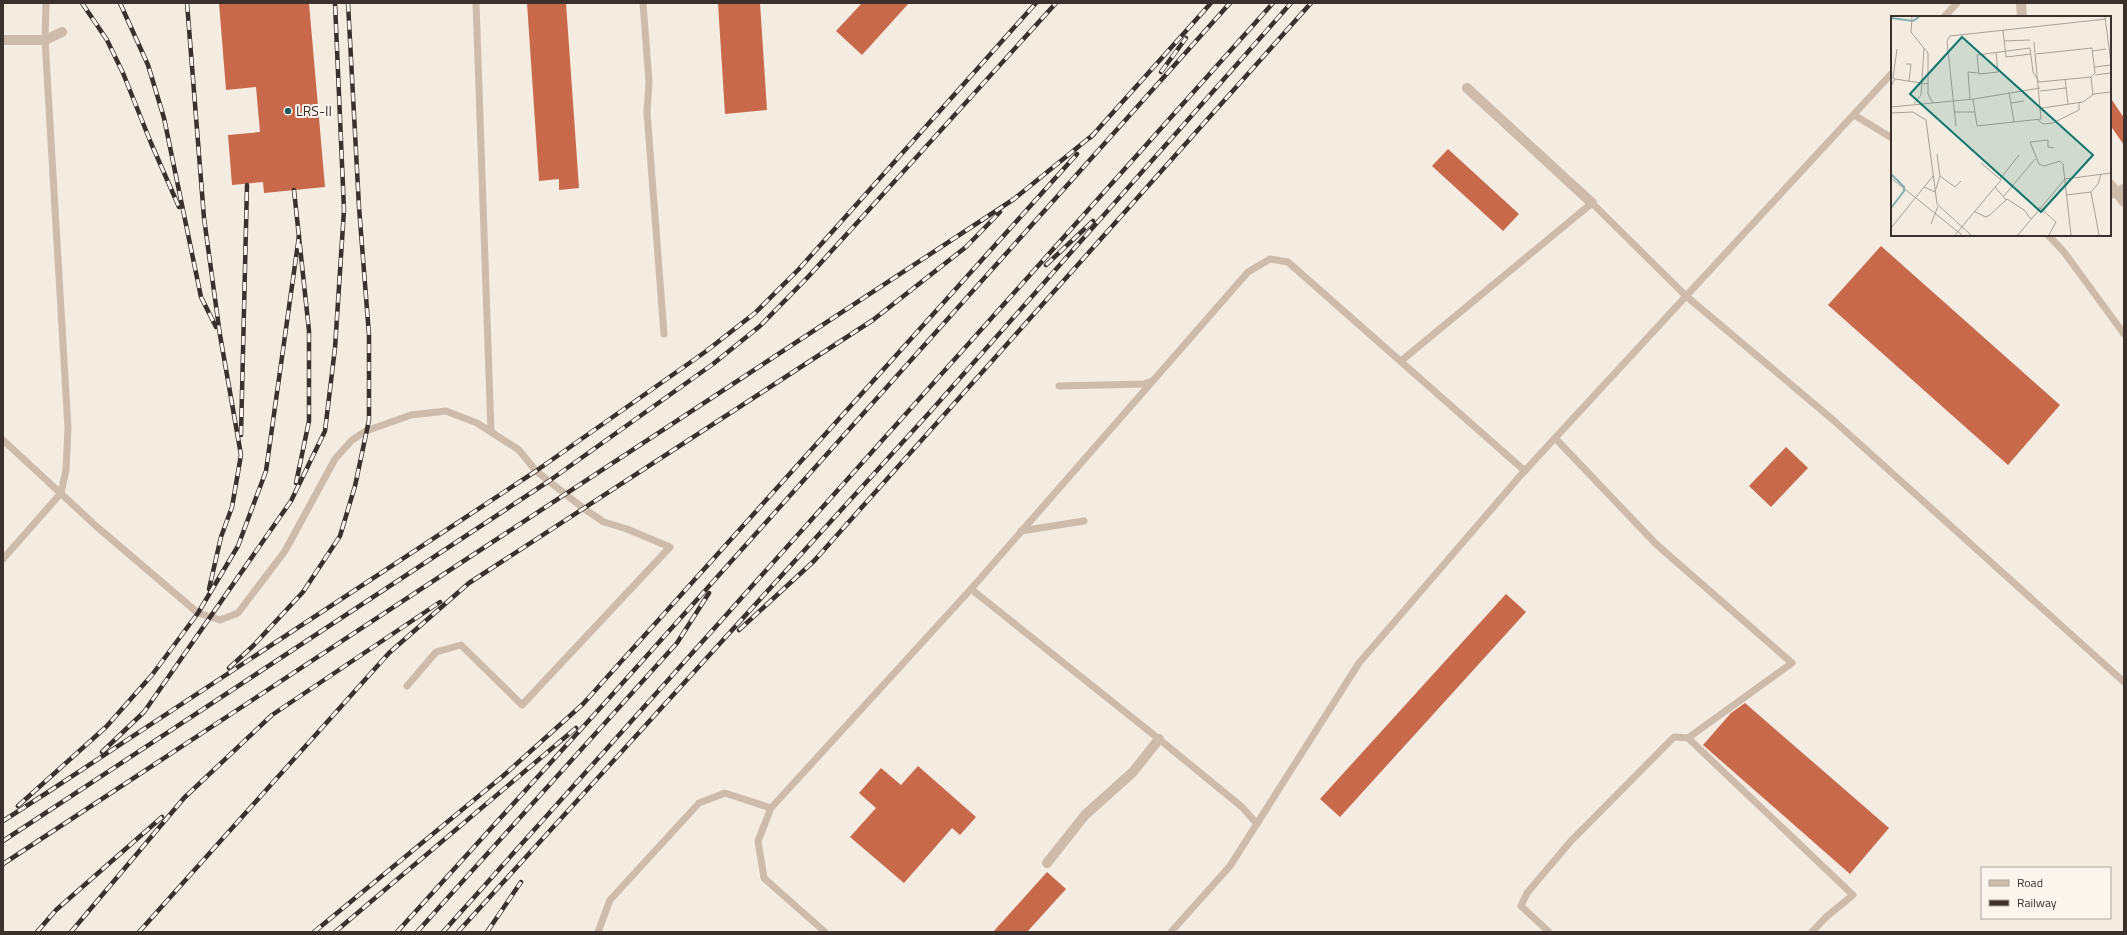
<svg xmlns="http://www.w3.org/2000/svg" width="2127" height="935" viewBox="0 0 2127 935" font-family="'Titillium Web',sans-serif">
  <rect width="100%" height="100%" fill="#f4ebe1"/>
  <g fill="#c8694b">
    <polygon points="219,3 309,3 325,187 264,193 263,182 232,185 228,135 260,132 256,87 226,90"/>
    <polygon points="527,3 566,3 579,188 559,190 559,179 539,181"/>
    <polygon points="718,3 760,3 767,110 725,114"/>
    <polygon points="862,3 909,3 862,55 836,31"/>
    <polygon points="2110,97 2124,118 2124,145 2110,125"/>
    <polygon points="1448,149 1519,214 1503,231 1432,166"/>
    <polygon points="1881,246 2060,405 2008,465 1828,305"/>
    <polygon points="1786,447 1808,468 1771,507 1749,486"/>
    <polygon points="1506,594 1526,612 1340,817 1320,799"/>
    <polygon points="1745,703 1889,828 1850,874 1703,745 1731,713"/>
    <polygon points="918,766 976,817 960,835 952,828 904,883 850,837 876,808 859,793 881,768 901,785"/>
    <polygon points="1047,872 1066,889 1027,932 993,932"/>
  </g>
  <g fill="none" stroke-linecap="round" stroke-linejoin="round">
    <g stroke="#cdbbac" stroke-width="7">
      <polyline points="476,3 491,432"/>
      <polyline points="643,3 649,82 647,112 664,334"/>
      <polyline points="1944,17 1957,3"/>
      <polyline points="1854,115 1892,138"/>
      <polyline points="2110,196 2124,187"/>
      <polyline points="2048,235 2064,252 2124,334"/>
      <polyline points="1401,361 1592,203 1686,296 1832,419 2124,682"/>
      <polyline points="1059,386 1144,384 1152,381"/>
      <polyline points="1555,438 1656,544 1792,663 1688,738"/>
      <polyline points="3,440 96,526 198,613 220,620 238,613 285,551 335,459 352,440 366,431 411,415 446,411 477,423 519,450 536,471 583,508 604,522 627,529 670,547 522,705 461,645 436,652 407,686"/>
      <polyline points="1021,531 1084,521"/>
      <polyline points="3,559 61,493 66,470 68,428 45,40 46,3"/>
      <polyline points="971,589 1159,739 1242,807 1257,824"/>
      <polyline points="598,932 610,900 699,803 725,793 771,808"/>
      <polyline points="825,932 764,878 758,841 771,808 971,589 1248,272 1270,259 1288,262 1525,471"/>
      <polyline points="1171,932 1230,866 1359,663 1520,476 1892,73"/>
      <polyline points="1549,932 1521,906 1527,893 1571,841 1674,737 1688,738 1853,895 1826,917 1812,932"/>
    </g>
    <g stroke="#cdbbac" stroke-width="10">
      <polyline points="2021,3 2022,17"/>
      <polyline points="3,40 45,40 62,32"/>
      <polyline points="1467,88 1592,203"/>
      <polyline points="2110,184 2124,202"/>
      <polyline points="1047,863 1085,815 1133,772 1159,739"/>
    </g>
    <defs>
      <g id="rail">
        <polyline points="82,3 107,40 123,73 151,143 179,207"/>
        <polyline points="120,3 148,65 164,118 201,297 216,327"/>
        <polyline points="187,3 204,218 220,335 241,455 232,507 221,537 209,589"/>
        <polyline points="1161,72 1186,38"/>
        <polyline points="1091,137 1211,3"/>
        <polyline points="294,190 309,331 309,421 296,483"/>
        <polyline points="1046,265 1093,221"/>
        <polyline points="241,435 247,185"/>
        <polyline points="739,630 814,561 1311,3"/>
        <polyline points="229,668 253,646 303,592 340,536 355,486 369,420 369,335 359,207 348,3"/>
        <polyline points="102,752 144,712 291,501 325,431 335,348 344,210 335,3"/>
        <polyline points="18,806 106,727 152,675 198,613 238,546 266,471 299,236"/>
        <polyline points="3,821 48,792 536,471 705,352 755,313 799,269 1036,3"/>
        <polyline points="3,841 549,481 713,364 760,326 808,277 1056,3"/>
        <polyline points="3,864 1014,199 1094,134"/>
        <polyline points="37,932 56,910 162,817"/>
        <polyline points="71,932 184,798 272,715 440,602"/>
        <polyline points="139,932 389,653 469,583 873,320 966,247 1000,212"/>
        <polyline points="314,932 503,776 583,704 1077,154"/>
        <polyline points="335,932 576,728"/>
        <polyline points="397,932 602,706 1230,3"/>
        <polyline points="417,932 677,643 709,593"/>
        <polyline points="443,932 1273,3"/>
        <polyline points="458,932 930,412 1291,3"/>
        <polyline points="487,932 521,882"/>
      </g>
    </defs>
    <use href="#rail" stroke="#3b302b" stroke-width="4.5"/>
    <use href="#rail" stroke="#fbf5ee" stroke-width="3" stroke-dasharray="9" stroke-linecap="butt"/>
  </g>
  <circle fill="#1f5a5e" stroke="#fbf5ee" stroke-width="1.5" cx="288" cy="111" r="4"/>
  <g text-anchor="middle" stroke-width="4" stroke-linejoin="round" paint-order="stroke">
    <g font-size="14" fill="#3b302b" stroke="#fbf5ee" text-anchor="start">
      <text x="296" y="116">LRS-II</text>
    </g>
  </g>
  <g transform="translate(1891 16)">
    <rect width="220" height="220" fill="#f4ebe1"/>
    <path fill="none" stroke="#7fb0b2" stroke-width="2" d="M 0,2 L 22,5 L 28,1M 0,158 L 13,171 L 13,175 L 0,192"/>
    <path fill="none" stroke="#aaa098" stroke-width="1" d="M 21,1 L 20,16 L 37,37 L 37,78 L 42,87M 214,1 L 220,47M 112,14 L 115,41 L 140,38M 113,25 L 139,24M 202,35 L 215,33M 105,37 L 107,56 L 88,58 L 86,39 L 139,32 L 142,56 L 148,66 L 200,61M 145,38 L 201,32 L 204,57 L 200,61 L 202,79M 15,48 L 20,48 L 18,65M 204,51 L 220,49M 204,59 L 220,57M 4,63 L 37,68M 174,63 L 177,88M 0,70 L 4,63 L 2,62 L 6,33M 149,75 L 175,72M 118,76 L 123,106M 79,83 L 77,56 L 87,57M 82,83 L 86,110 L 150,103 L 143,26M 120,87 L 133,85M 23,88 L 30,79 L 33,32M 0,91 L 83,83 L 149,72M 151,92 L 192,86 L 203,78 L 220,76M 63,96 L 84,96M 0,97 L 22,96 L 35,104 L 46,188 L 80,219M 147,104 L 152,108 L 162,107 L 188,94 L 188,87M 65,110 L 56,25 L 59,20 L 215,3M 163,132 L 157,131 L 157,124 L 139,126 L 148,148 L 153,150 L 169,145 L 172,148 L 180,219M 46,138 L 49,160 L 64,171 L 70,165M 0,162 L 71,219M 109,163 L 128,139M 33,171 L 44,176 L 49,160M 104,171 L 115,184M 200,176 L 208,219M 175,179 L 200,176 L 207,168 L 210,158M 112,181 L 144,143M 148,191 L 165,206 L 158,219M 84,196 L 95,201 L 99,199 L 116,183 L 133,194 L 140,203M 40,208 L 47,190M 0,212 L 42,160M 64,219 L 110,164 L 90,147M 127,219 L 174,163 L 220,157"/>
    <path fill="#0f766e" fill-opacity="0.15" stroke="#0f766e" stroke-width="2" d="M 71,21 L 202,139 L 150,196 L 19,78 Z"/>
    <rect width="220" height="220" fill="none" stroke="#3b302b" stroke-width="2"/>
  </g>
  <rect width="2127" height="935" fill="none" stroke="#3b302b" stroke-width="8"/>
  <rect x="1981" y="867" width="130" height="52" fill="#fbf5ee" stroke="#aea6a0"/>
  <rect x="1989" y="880" width="20" height="6" fill="#cdbbac" stroke="#aea6a0"/>
  <text x="2017" y="887" font-size="12" fill="#3b302b">Road</text>
  <rect x="1989" y="900" width="20" height="6" fill="#3b302b" stroke="#aea6a0"/>
  <text x="2017" y="907" font-size="12" fill="#3b302b">Railway</text>
</svg>
